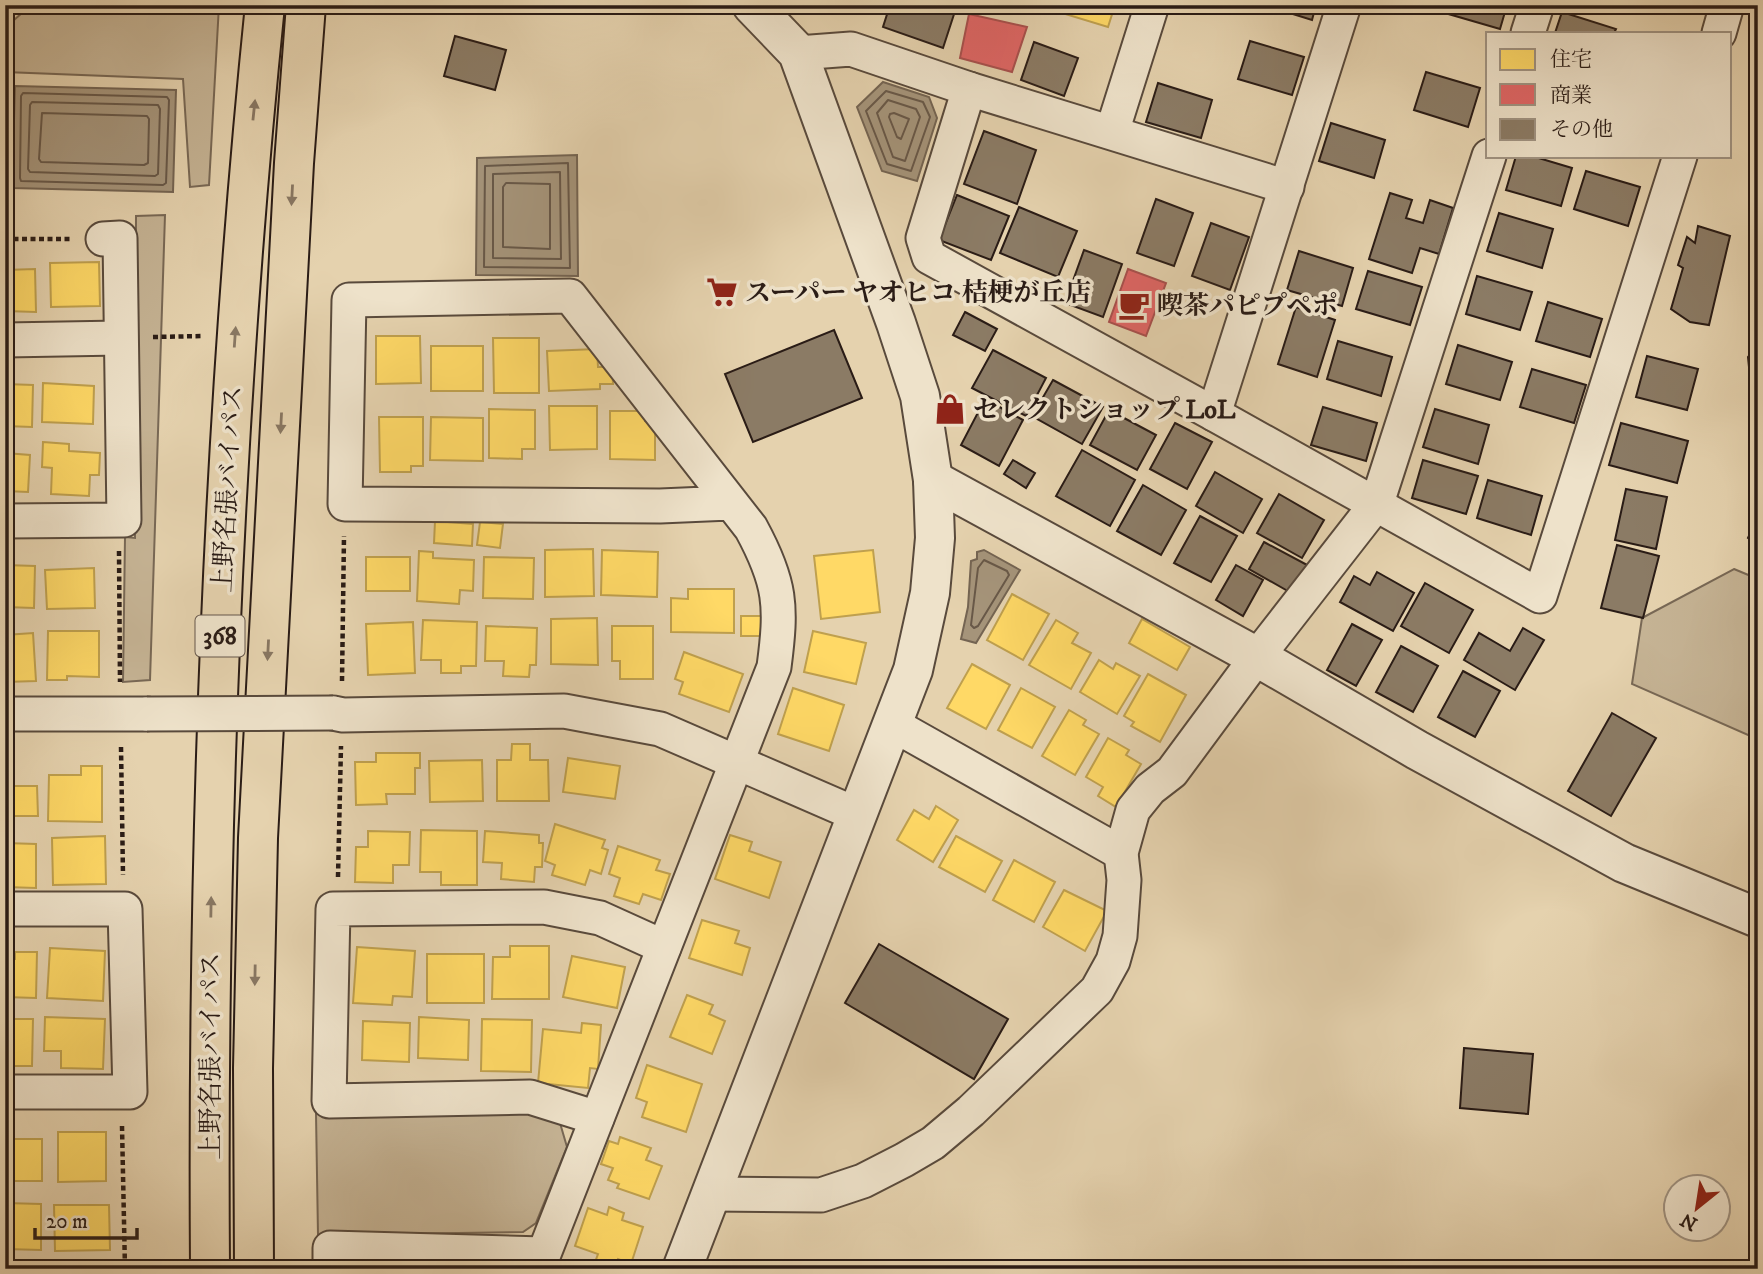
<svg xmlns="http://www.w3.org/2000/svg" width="1763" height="1274" viewBox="0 0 1763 1274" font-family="'IM FELL DW Pica','Noto Serif JP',serif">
  <rect width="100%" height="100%" fill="#e5d2ae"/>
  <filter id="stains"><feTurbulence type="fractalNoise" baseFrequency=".00286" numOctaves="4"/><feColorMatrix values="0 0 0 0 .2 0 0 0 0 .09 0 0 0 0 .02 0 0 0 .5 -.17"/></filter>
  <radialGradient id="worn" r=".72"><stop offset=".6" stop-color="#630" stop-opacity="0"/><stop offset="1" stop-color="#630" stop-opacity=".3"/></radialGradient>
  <g fill="#c5b394" stroke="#786855" stroke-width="2">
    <polygon points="31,5 219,5 209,185 190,187 183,79 5,72 5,28"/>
    <polygon points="165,215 150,680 123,682 125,537 135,538 136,216"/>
    <polygon points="1734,569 1758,579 1758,734 1748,735 1632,684 1642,618"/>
    <polygon points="527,1112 560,1123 567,1147 536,1223 523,1232 318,1235 316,1114"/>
  </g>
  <g fill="#a5947a" stroke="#746452" stroke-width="2">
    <polygon points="883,82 929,97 937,118 917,181 882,171 857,107"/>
    <polygon points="15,86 176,90 173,192 12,188"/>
    <polygon points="577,155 578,276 476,275 477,158"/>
    <polygon points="984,550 1020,570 976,643 961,639 968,607 971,561 977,559 977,552"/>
  </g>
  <g fill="#ffd966" stroke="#bfa04e" stroke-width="2">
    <polygon points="1043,5 1115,5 1108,27 1042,7"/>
    <polygon points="99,262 100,306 51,307 50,263"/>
    <polygon points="35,269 36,312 5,311 5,270"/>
    <polygon points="376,336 420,336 421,383 376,384"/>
    <polygon points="493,338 539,338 539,393 494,393"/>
    <rect x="431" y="346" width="52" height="45"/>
    <polygon points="597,349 598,367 612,367 613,384 600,384 600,389 549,391 547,351"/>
    <polygon points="43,383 94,386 93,424 42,422"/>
    <polygon points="5,384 33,385 32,427 5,426"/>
    <polygon points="549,406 597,406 597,449 550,450"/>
    <polygon points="489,409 535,410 535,449 522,449 522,459 489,458"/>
    <polygon points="610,411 645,411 645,421 655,422 655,460 610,459"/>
    <polygon points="379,417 423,417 423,466 411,466 411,472 380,472"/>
    <polygon points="431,417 483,418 483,461 430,460"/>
    <polygon points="43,442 69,444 69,451 100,453 99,475 90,475 89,496 51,494 52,468 42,467"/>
    <polygon points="5,453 30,455 28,492 5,491"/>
    <polygon points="435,521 473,524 472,546 434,543"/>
    <polygon points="480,522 503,524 500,548 477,545"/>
    <polygon points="593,549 594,596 545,597 545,550"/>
    <polygon points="602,550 658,552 657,597 601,595"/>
    <polygon points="873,550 880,612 821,619 814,556"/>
    <polygon points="419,551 433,552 433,558 474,560 473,591 460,590 459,604 417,601"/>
    <rect x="366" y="557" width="44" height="34"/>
    <polygon points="484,557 534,558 533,599 483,598"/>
    <polygon points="5,565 35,566 34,608 5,607"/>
    <polygon points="94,568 95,608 47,609 45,570"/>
    <polygon points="688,589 734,589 734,633 671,632 671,598 688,599"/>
    <polygon points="1012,594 1049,614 1023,660 987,640"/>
    <rect x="741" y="616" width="22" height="20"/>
    <polygon points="597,618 598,665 551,664 551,619"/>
    <polygon points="1142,619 1190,647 1177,670 1129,643"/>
    <polygon points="423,620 477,622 476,666 461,666 461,673 441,673 441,660 421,660"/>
    <polygon points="1056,620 1078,633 1072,643 1091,653 1071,689 1029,665"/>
    <polygon points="413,622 415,673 368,675 366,624"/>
    <polygon points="486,626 537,628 536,665 530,665 529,677 503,676 504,661 485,661"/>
    <polygon points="612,626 653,626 653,679 620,679 620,661 612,661"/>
    <polygon points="48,631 99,631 99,677 67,676 67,680 47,680"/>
    <polygon points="813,631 866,643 856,684 804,672"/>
    <polygon points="33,633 36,681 5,682 5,635"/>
    <polygon points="684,652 743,674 729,712 679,694 683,682 675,679"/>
    <polygon points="1099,660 1113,669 1116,663 1140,676 1117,714 1080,692"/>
    <polygon points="972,664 1010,685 986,729 947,708"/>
    <polygon points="1148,674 1186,695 1160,742 1131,726 1134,722 1124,716"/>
    <polygon points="793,688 844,705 829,751 778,734"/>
    <polygon points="1021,688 1055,707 1032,748 998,730"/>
    <polygon points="1069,710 1086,720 1083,725 1099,734 1075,775 1042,756"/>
    <polygon points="1108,738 1129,750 1126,755 1141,764 1116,807 1098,796 1103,787 1086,777"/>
    <polygon points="512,744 530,744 530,760 548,760 549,801 497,801 497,760 511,760"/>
    <polygon points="376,753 420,753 420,768 415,768 415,794 386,794 387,804 356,805 355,762 376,762"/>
    <polygon points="568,758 620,766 615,799 563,792"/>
    <polygon points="482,760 483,801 430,802 429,761"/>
    <polygon points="81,766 102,766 102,822 48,821 49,775 81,775"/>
    <polygon points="13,774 13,786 37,786 38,816 5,816 5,775"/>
    <polygon points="936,806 958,820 933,862 897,840 914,810 929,819"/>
    <polygon points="555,824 605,840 602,848 608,850 601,874 590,870 585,885 552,875 555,865 545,861"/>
    <polygon points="421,830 477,831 477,885 441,885 441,872 420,872"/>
    <polygon points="368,831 410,832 409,865 393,865 393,883 355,882 356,847 368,847"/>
    <polygon points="485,831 539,835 539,843 543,843 542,867 535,867 534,882 501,879 502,863 483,862"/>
    <polygon points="730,835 752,842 749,851 781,862 769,898 715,879"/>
    <polygon points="105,836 106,884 53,885 52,838"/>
    <polygon points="956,836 1002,861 985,892 939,867"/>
    <polygon points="5,843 36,844 36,888 5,887"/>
    <polygon points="618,846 660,860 656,870 670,874 661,900 643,894 639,904 614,896 620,878 609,874"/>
    <polygon points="1014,860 1055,882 1034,922 993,900"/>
    <polygon points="1064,890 1107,911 1085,951 1043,927"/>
    <polygon points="702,920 739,931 735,943 750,948 742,975 689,958"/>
    <polygon points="510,946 549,946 549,999 492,999 493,957 510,957"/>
    <polygon points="357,947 415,951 412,997 393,996 392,1005 353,1003"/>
    <polygon points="50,948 105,951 103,1001 47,998"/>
    <polygon points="15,952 37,952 36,998 5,997 5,958 15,959"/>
    <rect x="427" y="954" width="57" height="49"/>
    <polygon points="572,956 625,967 617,1008 563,997"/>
    <polygon points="687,995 713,1005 709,1014 725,1021 712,1054 670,1037"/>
    <polygon points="45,1017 105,1019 103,1069 61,1068 61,1051 44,1051"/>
    <polygon points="419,1017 469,1020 468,1060 418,1058"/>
    <polygon points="5,1019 33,1019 32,1066 5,1066"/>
    <polygon points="482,1019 532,1020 531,1072 481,1071"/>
    <polygon points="363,1021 410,1023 409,1062 362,1060"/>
    <polygon points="582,1023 601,1025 598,1069 590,1068 588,1088 538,1083 543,1029 581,1033"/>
    <polygon points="647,1065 702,1084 686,1132 642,1117 647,1102 636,1098"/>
    <polygon points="58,1132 106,1132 106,1181 58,1182"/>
    <polygon points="620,1137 651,1148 646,1160 662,1166 649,1199 617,1188 619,1184 608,1180 613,1168 601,1164 609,1141 618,1144"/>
    <rect x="5" y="1139" width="37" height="42"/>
    <polygon points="5,1203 41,1204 41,1250 5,1249"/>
    <polygon points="54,1205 109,1205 110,1250 55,1251"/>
    <polygon points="609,1207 624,1213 622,1220 643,1227 631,1264 618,1259 615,1269 594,1265 598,1254 575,1246 588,1208 607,1215"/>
    <rect x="385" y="1264" width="23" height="5"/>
  </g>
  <g fill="#e06666" stroke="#a9504e" stroke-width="2">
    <polygon points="969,14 1027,27 1012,72 960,58"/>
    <polygon points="1128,269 1166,283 1146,336 1109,322"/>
  </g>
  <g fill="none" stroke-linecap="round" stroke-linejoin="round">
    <g stroke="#685848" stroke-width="2">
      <polygon points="886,91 923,102 930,117 911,171 887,164 866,111"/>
      <polygon points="23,93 167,97 169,100 166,183 163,185 21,181 20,178 21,96"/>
      <polygon points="888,100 916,109 920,117 905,161 893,157 877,113"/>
      <polygon points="32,102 158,105 160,109 158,174 155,176 30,172 28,169 30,105"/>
      <polygon points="42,113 147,116 149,119 148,163 144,165 41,162 39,159"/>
      <polygon points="894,113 909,119 901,139 897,137 889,117 890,114"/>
      <polygon points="568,163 570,268 484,267 485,166"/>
      <polygon points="560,172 561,259 493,258 493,174"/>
      <polygon points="506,183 550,184 550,249 503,247 503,187"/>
      <polygon points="984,560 1007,571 1009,575 978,626 974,628 971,625 978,568"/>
    </g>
  </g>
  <g fill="#8b7b65" stroke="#2a1c16" stroke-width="2">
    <polygon points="890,5 957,5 943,48 883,27"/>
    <polygon points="1264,5 1316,5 1312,20"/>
    <polygon points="1448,5 1507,5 1500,29 1445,13"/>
    <polygon points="1562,12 1616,29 1614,33 1555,33"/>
    <polygon points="455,36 506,50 495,90 444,76"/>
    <polygon points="1250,41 1304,57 1292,95 1238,79"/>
    <polygon points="1034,42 1078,58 1064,96 1021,80"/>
    <polygon points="1426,72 1480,88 1468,127 1414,110"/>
    <polygon points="1158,83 1212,100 1201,138 1146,122"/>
    <polygon points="1331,123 1385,140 1374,178 1319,161"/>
    <polygon points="984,131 1036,150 1017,204 964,184"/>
    <polygon points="1516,156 1532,156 1572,168 1561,206 1506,190"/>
    <polygon points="1586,171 1640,187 1628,226 1574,209"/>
    <polygon points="1390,193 1412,200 1406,218 1423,223 1430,200 1453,208 1439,254 1420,248 1412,273 1369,259"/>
    <polygon points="957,195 1009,216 991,260 939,240"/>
    <polygon points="1156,199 1193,213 1174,266 1137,253"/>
    <polygon points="1019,207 1077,231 1058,277 1000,253"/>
    <polygon points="1499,213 1553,229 1542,268 1487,251"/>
    <polygon points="1211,223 1249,237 1230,290 1192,276"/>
    <polygon points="1698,226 1730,236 1709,325 1690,322 1671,309 1683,268 1678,265 1687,237 1695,243"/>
    <polygon points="1084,250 1122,264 1103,317 1065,303"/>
    <polygon points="1299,251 1353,268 1342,306 1287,290"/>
    <polygon points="1368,271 1422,287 1410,325 1356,309"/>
    <polygon points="1477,276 1532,292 1520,330 1466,314"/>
    <polygon points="1548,302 1602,319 1590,357 1536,341"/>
    <polygon points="1296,307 1335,320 1317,377 1278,364"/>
    <polygon points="965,312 997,329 985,351 953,335"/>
    <polygon points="834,330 862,398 753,442 725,374"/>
    <polygon points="1758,335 1758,377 1750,377 1748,357 1754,349"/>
    <polygon points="1338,341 1392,357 1381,396 1327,379"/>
    <polygon points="1458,345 1512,362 1500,400 1446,384"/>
    <polygon points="993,350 1046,378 1026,416 972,388"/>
    <polygon points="1647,356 1698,369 1687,410 1636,397"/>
    <polygon points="1532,369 1586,385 1574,423 1520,407"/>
    <polygon points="1053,380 1103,407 1082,444 1032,416"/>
    <polygon points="985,399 1023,420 999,466 961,445"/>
    <polygon points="1323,407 1377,423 1366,461 1311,445"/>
    <polygon points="1435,409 1489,425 1478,464 1423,447"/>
    <polygon points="1109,410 1156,435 1137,470 1090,445"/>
    <polygon points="1175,423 1212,442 1187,489 1150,469"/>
    <polygon points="1621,423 1688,441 1677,483 1609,465"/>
    <polygon points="1082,450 1135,480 1110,526 1056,496"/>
    <polygon points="1013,460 1035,473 1026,488 1004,474"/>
    <polygon points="1423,460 1478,476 1466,514 1412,498"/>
    <polygon points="1215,472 1262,499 1243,533 1196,506"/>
    <polygon points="1488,480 1542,496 1531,535 1477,518"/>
    <polygon points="1143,485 1186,510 1161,555 1117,531"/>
    <polygon points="1626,489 1667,497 1656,549 1615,540"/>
    <polygon points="1279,494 1324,520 1302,558 1257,533"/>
    <polygon points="1200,516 1237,536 1211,582 1174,563"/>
    <polygon points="1758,517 1758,545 1748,538"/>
    <polygon points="1264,542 1309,566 1293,594 1249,569"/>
    <polygon points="1617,545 1659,556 1643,618 1601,608"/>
    <polygon points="1236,565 1263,580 1243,616 1216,600"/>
    <polygon points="1377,572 1414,593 1393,631 1340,602 1354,576 1370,585"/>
    <polygon points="1425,583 1473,610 1449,653 1401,626"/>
    <polygon points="1352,624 1382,640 1356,686 1327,670"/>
    <polygon points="1523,628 1544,640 1515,690 1464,660 1479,633 1510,651"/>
    <polygon points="1401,646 1438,666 1413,712 1376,692"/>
    <polygon points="1463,671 1500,691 1475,737 1438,717"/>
    <polygon points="1612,713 1656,738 1611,816 1568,791"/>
    <polygon points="879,944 1008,1019 974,1079 845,1003"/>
    <polygon points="1464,1048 1533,1054 1528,1114 1460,1108"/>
  </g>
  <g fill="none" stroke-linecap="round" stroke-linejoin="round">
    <defs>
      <g id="minor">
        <polyline points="1344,5 1214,414 1540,596 1680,156"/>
        <polyline points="1528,33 1537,5"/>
        <polyline points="1719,33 1727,5"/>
        <polyline points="798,53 851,49 969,89 923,238 929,257 1214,414"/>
        <polyline points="969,89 1287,187"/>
        <polyline points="1112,132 1152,5"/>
        <polyline points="5,340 120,338"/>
        <polyline points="5,521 124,520 120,238 103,239"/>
        <polyline points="333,713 343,715 564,711 660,729 858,815"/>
        <polyline points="5,714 147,714"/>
        <polyline points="892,724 1121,853"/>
        <polyline points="5,909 125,909 130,1092 5,1092"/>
        <polyline points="597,1118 530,1097 329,1101 333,909 544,907 600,918 664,947"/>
        <polyline points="711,1194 821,1195 863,1181 904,1160 933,1143 971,1111 1097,990 1113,961 1120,936 1124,880 1121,853 1133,810 1150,789 1172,772 1257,657 1377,503 1489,156"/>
        <polyline points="330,1269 330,1248 543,1254"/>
        <path d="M 538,1269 L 774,667 C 782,606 781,583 751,528 L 570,296 L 349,300 L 345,504 L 660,506 L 730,503"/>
      </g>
      <g id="tertiary">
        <polyline points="933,480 1257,657 1417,750 1624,863 1758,918"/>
        <polyline points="682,1269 913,670 930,593 935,538 933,480 920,396 896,323 798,53 752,5"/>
      </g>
      <g id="trunk">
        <path d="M 210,1269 C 207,847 222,425 265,5"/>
        <polyline points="254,1269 253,1068 258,838 294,163 306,5"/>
      </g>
    </defs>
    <use href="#minor" stroke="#594a3c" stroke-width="37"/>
    <use href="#tertiary" stroke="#594a3c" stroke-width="42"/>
    <use href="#trunk" stroke="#2a1c16" stroke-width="42"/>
    <g stroke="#2a1c16" stroke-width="4.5" stroke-dasharray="5 3.5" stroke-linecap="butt">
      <polyline points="5,239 71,239"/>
      <polyline points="153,337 203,336"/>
      <polyline points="119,551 120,682"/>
      <polyline points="342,681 344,536"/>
      <polyline points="121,747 123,875"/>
      <polyline points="338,877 341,746"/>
      <polyline points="122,1126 125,1269"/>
    </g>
    <use href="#minor" stroke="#eee2ca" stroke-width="33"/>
    <use href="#tertiary" stroke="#eee2ca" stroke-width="38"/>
    <use href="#trunk" stroke="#e5d2ae" stroke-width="38"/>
    <defs>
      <polyline id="minor-bridge" points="147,714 333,713"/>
    </defs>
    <use href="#minor-bridge" stroke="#594a3c" stroke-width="37" stroke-linecap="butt"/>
    <use href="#minor-bridge" stroke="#eee2ca" stroke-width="33"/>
  </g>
  <defs><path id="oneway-solid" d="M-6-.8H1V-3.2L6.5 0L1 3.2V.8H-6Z" transform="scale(1.75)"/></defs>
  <g fill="#887762">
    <use href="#oneway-solid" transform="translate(254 110) rotate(-84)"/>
    <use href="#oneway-solid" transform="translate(292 195) rotate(93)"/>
    <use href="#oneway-solid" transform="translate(235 337) rotate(-86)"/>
    <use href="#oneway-solid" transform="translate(281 423) rotate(93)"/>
    <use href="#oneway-solid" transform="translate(268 650) rotate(93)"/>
    <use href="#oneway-solid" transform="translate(211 907) rotate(-89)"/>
    <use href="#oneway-solid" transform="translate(255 975) rotate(91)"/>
  </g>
  <defs>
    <symbol id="supermarket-bare" viewBox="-9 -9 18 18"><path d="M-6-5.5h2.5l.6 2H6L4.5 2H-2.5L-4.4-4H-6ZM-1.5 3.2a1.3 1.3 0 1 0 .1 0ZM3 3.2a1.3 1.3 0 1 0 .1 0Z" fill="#8f2418" stroke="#eee2ca" stroke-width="2.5" paint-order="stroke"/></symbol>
    <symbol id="cafe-bare" viewBox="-9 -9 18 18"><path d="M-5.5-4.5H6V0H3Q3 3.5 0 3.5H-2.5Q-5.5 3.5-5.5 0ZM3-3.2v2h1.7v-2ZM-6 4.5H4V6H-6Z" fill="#8f2418" stroke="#eee2ca" stroke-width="2.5" paint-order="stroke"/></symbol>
    <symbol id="shop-bare" viewBox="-9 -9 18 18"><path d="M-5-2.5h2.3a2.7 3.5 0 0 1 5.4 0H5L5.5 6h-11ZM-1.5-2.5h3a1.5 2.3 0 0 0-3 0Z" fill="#8f2418" stroke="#eee2ca" stroke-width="2.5" paint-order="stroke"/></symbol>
  </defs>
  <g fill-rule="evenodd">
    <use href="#supermarket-bare" x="700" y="270" width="44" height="44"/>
    <use href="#cafe-bare" x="1112" y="283" width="44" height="44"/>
    <use href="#shop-bare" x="928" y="387" width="44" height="44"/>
  </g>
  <g text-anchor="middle" stroke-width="7" stroke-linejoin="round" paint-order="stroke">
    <rect fill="#eee2ca" stroke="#65574c" stroke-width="2" x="195.5" y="615.5" width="49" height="41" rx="5"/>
    <g font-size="24" font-weight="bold" fill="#2a1c16">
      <text x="220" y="644">368</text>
    </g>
    <g font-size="26" font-weight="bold" fill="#2a1c16" stroke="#eee2ca" text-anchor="start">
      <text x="745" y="301">スーパー ヤオヒコ 桔梗が丘店</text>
      <text x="1157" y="314">喫茶パピプペポ</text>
      <text x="973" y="418">セレクトショップ LoL</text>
    </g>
    <g font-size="26" fill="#2a1c16" stroke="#eee2ca">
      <text transform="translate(227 489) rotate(-87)" y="9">上野名張バイパス</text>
      <text transform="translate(210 1056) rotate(-90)" y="9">上野名張バイパス</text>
    </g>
  </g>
  <rect width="1763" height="1274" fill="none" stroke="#e5d2ae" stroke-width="28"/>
  <rect x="7" y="7" width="1749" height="1260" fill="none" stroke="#2a1c16" stroke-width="3.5"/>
  <rect x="14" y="14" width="1735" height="1246" fill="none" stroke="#2a1c16" stroke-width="2"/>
  <rect x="1486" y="32" width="245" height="126" fill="#eee2ca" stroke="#a09382" stroke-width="2"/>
  <rect x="1500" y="49" width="35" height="21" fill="#ffd966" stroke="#a09382" stroke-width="2"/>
  <text x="1550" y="66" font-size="21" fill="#2a1c16">住宅</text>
  <rect x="1500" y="84" width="35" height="21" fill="#e06666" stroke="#a09382" stroke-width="2"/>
  <text x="1550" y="102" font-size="21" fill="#2a1c16">商業</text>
  <rect x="1500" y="119" width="35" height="21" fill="#8b7b65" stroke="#a09382" stroke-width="2"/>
  <text x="1550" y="136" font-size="21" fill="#2a1c16">その他</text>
  <g transform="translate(1697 1208) rotate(210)"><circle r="33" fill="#eee2ca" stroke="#a09382" stroke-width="2"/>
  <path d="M0-5L12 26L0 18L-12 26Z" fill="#8f2418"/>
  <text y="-10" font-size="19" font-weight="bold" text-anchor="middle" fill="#2a1c16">N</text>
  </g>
  <path d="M35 1228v10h102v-10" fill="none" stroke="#2a1c16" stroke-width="3.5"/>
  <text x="46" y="1228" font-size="21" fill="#2a1c16" stroke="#eee2ca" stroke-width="5" paint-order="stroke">20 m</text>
  <rect width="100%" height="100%" filter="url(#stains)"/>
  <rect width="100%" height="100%" fill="url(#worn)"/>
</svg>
